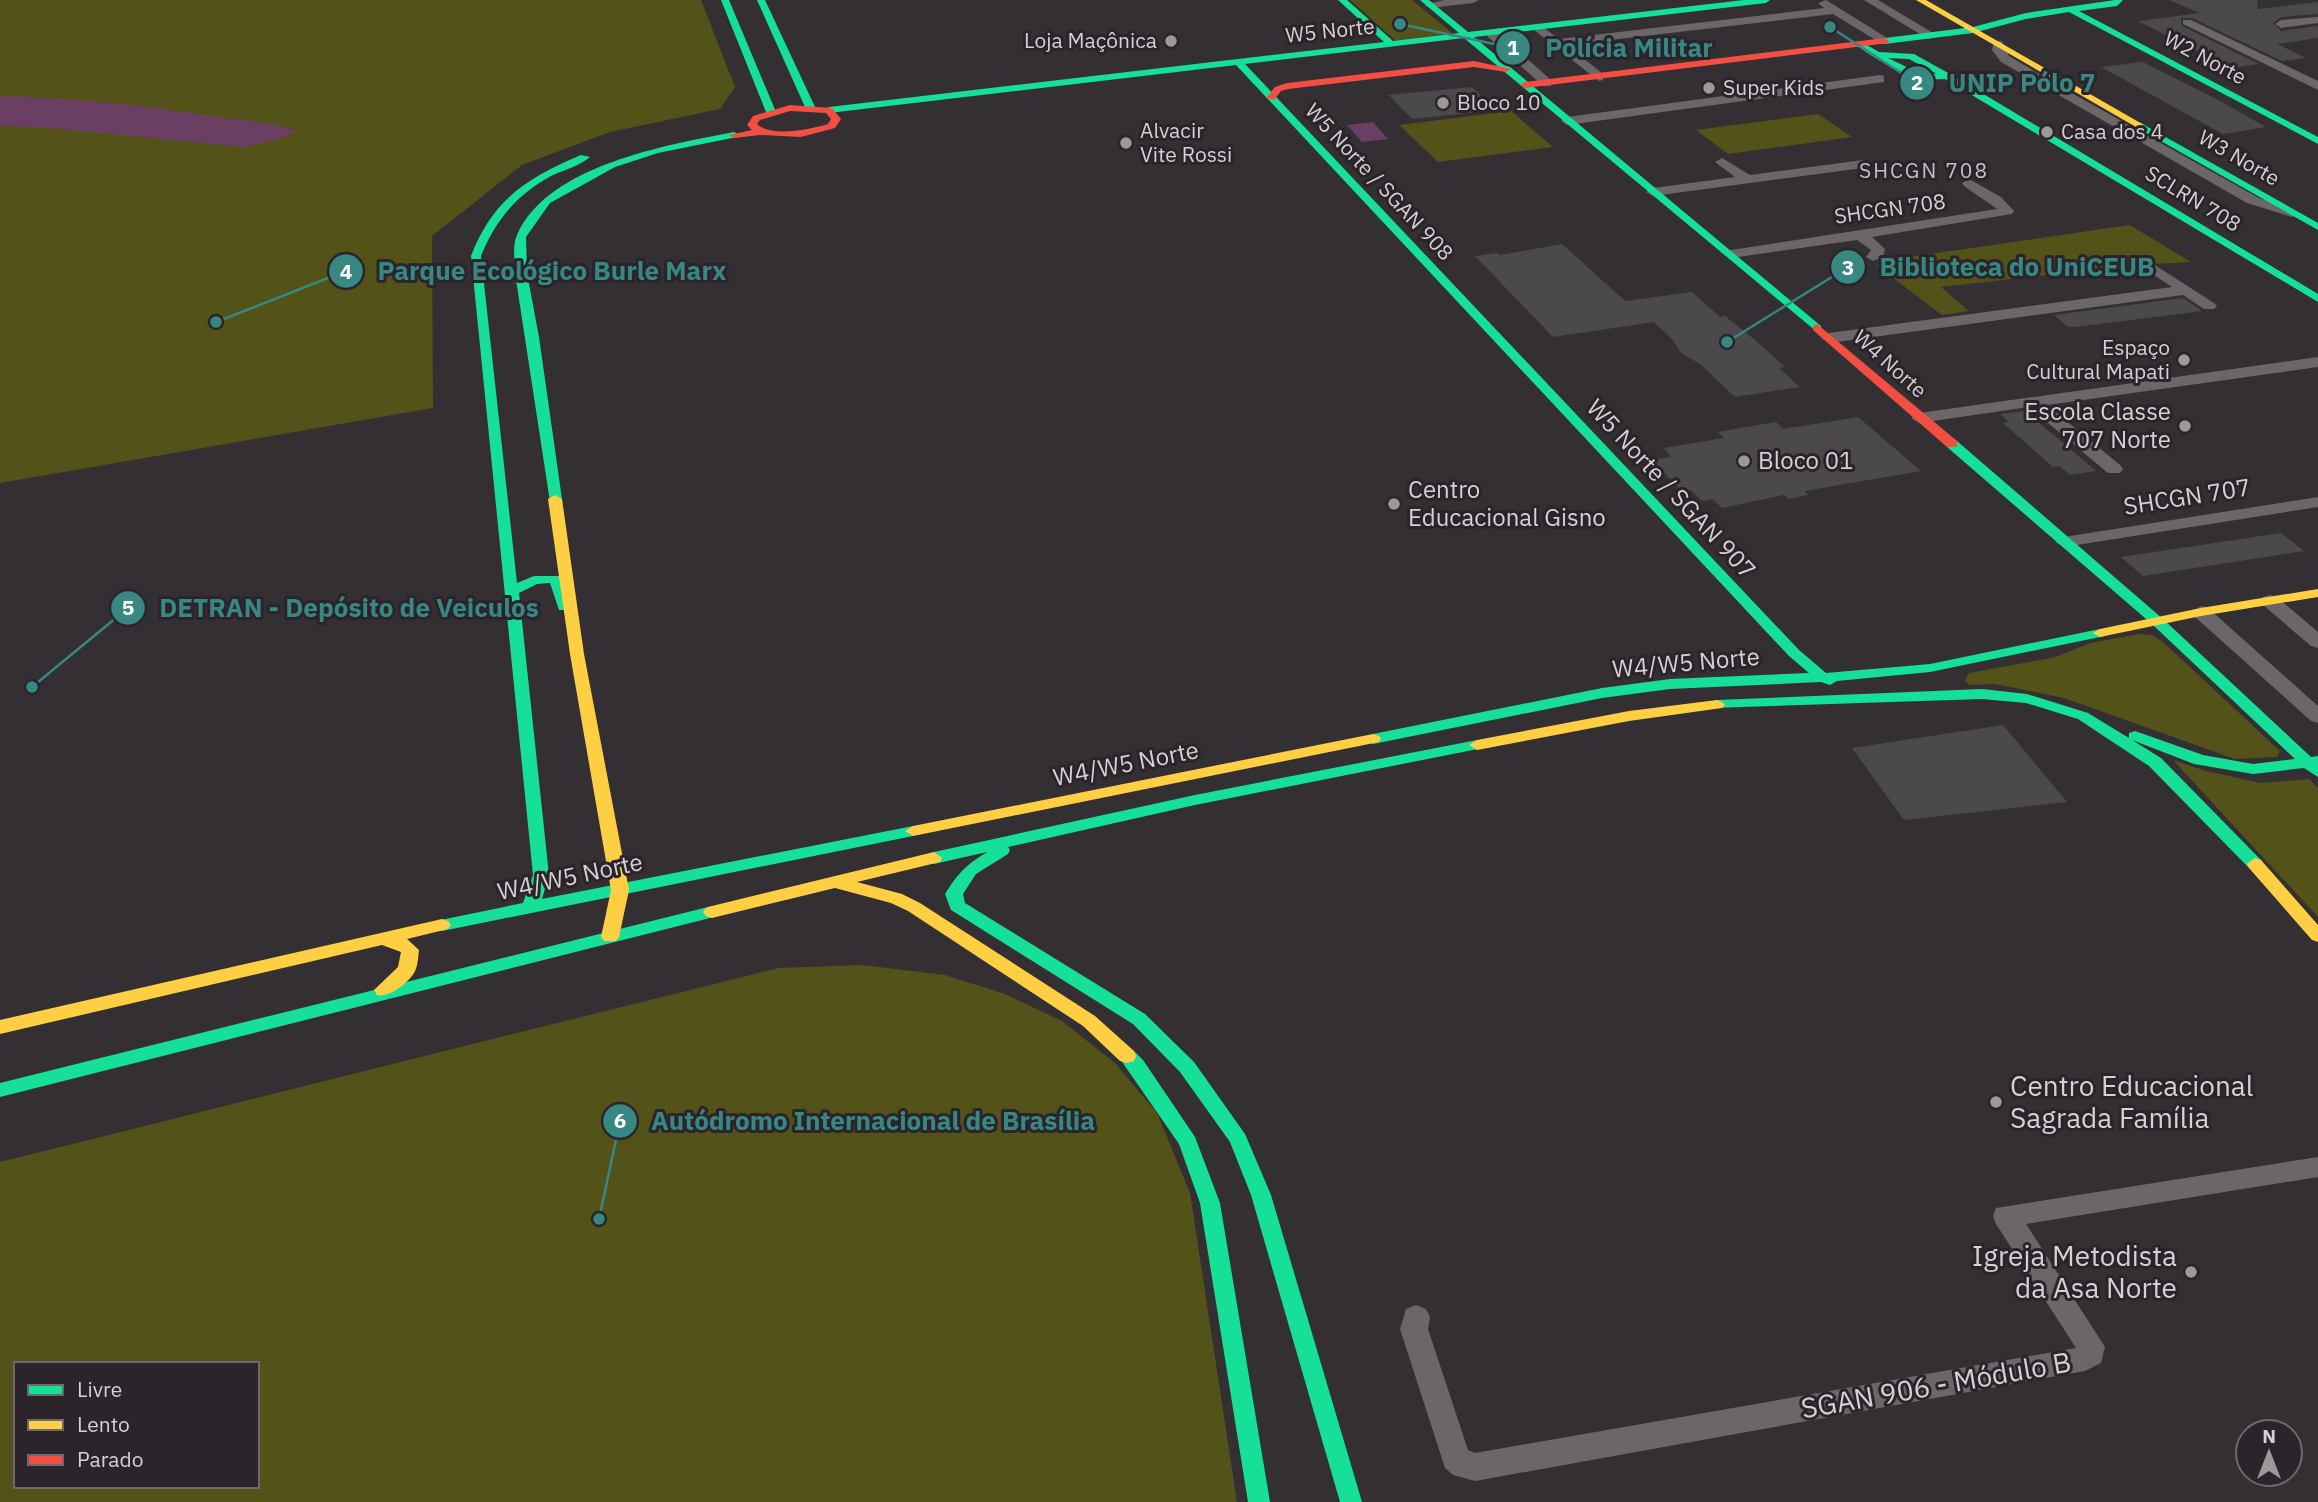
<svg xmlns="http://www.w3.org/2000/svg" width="2318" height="1502" viewBox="0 0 2318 1502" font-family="'IBM Plex Sans',sans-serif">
  <rect width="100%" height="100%" fill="#332f33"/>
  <g fill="#525219" fill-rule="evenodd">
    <polygon points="0,0 701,0 735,87 720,109 610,132 522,165 432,236 433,408 0,483"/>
    <polygon points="1350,0 1412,0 1452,33 1396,41"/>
    <polygon points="1511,111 1553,147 1438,162 1399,125"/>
    <polygon points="1818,114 1852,137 1728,154 1696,130"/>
    <polygon points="2130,225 2191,262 2134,265 1941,287 1969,311 1942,315 1876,265 1902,258"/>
    <polygon points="2139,634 2152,635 2163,642 2280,751 2277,757 2235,759 2064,698 1995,684 1969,685 1965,680 1969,673 2056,657 2090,643"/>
    <polygon points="2173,760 2206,771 2260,783 2309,779 2318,788 2318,917"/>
    <path d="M 862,965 L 945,975 L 1005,994 L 1062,1021 L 1115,1063 L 1157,1113 L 1190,1193 L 1237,1502 L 0,1502 L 0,1162 L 778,968 ZM 16,1364 L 257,1364 L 257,1486 L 16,1486 Z"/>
  </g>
  <g fill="#6b3e63">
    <path d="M 0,96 C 71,98 141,105 211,116 C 242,121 265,121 296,131 L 280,139 L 245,147 L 48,128 L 0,126 Z"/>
    <polygon points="1373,122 1388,139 1362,142 1347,125"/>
  </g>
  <g fill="#4c494c">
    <polygon points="2169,0 2257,0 2258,9 2318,2 2318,14 2281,17 2273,23 2281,31 2318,26 2318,38 2277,44 2306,58 2282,61 2192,18 2181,18 2182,26 2259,64 2230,68 2138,21 2200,13"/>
    <polygon points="2143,62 2218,100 2266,127 2223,134 2101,67"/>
    <polygon points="1472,87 1497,110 1412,119 1389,95"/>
    <polygon points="1562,244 1625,301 1692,292 1720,317 1725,316 1755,340 1785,367 1779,368 1800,387 1735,397 1700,364 1681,353 1672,339 1654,322 1553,337 1475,256 1497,253 1500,255"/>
    <polygon points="2183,298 2202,311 2075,327 2068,327 2054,315"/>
    <polygon points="2025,411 2096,471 2070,475 2060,466 2053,467 2003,423 2009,422 2000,414"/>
    <polygon points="1858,417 1921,471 1805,491 1808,495 1789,499 1784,495 1722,508 1713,499 1702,501 1691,490 1683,492 1651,460 1671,457 1664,448 1724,438 1718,432 1776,422 1783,429"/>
    <polygon points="2281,533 2304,551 2143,576 2121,557"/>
    <polygon points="2003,725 2067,802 1904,820 1852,748"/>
  </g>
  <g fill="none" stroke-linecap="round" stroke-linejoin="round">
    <g fill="#6a666a" fill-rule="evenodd">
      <polygon points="1444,0 1479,0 1473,3 1430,8 1424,5"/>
      <polygon points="1826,0 1892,41 1882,44 1833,14 1567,45 1603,74 1603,80 1599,81 1530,27 1540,25 1559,39 1824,8 1818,3"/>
      <polygon points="1864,0 1878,0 1938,36 1928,39"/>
      <polygon points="2318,17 2318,23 2281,28 2275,24 2281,20"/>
      <polygon points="2183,20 2191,20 2318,81 2318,90 2183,24"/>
      <polygon points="1487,30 1495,30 1551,80 1551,86 1543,86 1487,36"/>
      <polygon points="1994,41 2002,41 2009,56 2068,91 2257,197 2299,213 2292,217 2247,203 2001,62 1992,50"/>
      <polygon points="1880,75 1884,76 1884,82 1567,125 1561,121 1567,117"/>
      <polygon points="1722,158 1750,175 1863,160 1870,164 1863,168 1653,196 1646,192 1653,188 1735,177 1715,162"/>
      <polygon points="1969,179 2001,197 2014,211 2012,214 1872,237 1885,249 1883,257 1873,261 1866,257 1871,250 1857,240 1731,258 1724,254 1731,250 1997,209 1964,186 1962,183"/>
      <polygon points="2153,264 2214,303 2217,306 2214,309 2204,309 2183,295 1829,343 1821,338 1829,333 2172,287 2148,271 2146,268 2148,265"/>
      <polygon points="2318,357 2318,367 2047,405 2120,465 2123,469 2120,473 2108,473 2029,407 1919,423 1911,418 1919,413"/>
      <polygon points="2318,497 2318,507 2064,547 2055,542 2064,537"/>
      <polygon points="2270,595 2277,597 2318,632 2318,648 2311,646 2263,605 2260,601 2263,597"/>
      <polygon points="2201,606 2208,608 2318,706 2318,723 2311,721 2194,616 2191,612"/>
      <polygon points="2318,1157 2318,1177 2026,1224 2105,1347 2101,1363 2085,1371 1475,1481 1453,1475 1445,1468 1400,1329 1406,1309 1416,1305 1426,1309 1430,1317 1428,1329 1468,1450 1475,1453 2076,1348 1996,1224 1993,1216 1996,1208"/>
    </g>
    <g fill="#16e098" fill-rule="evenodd">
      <polygon points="721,0 729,0 776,112 774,114 766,112"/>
      <polygon points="757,0 765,0 815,107 813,109 805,107"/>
      <polygon points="1338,0 1347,0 1393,41 1459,33 1420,0 1429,0 1468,32 1744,0 1770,0 1766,3 1474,37 1821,326 1821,330 1817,332 1464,38 1245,64 1799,650 1826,673 1930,664 2100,629 2105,630 2107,633 2105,636 1930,672 1837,681 1830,685 1821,682 1670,689 1602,698 1373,744 1367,742 1365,739 1367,736 1373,734 1602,688 1670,679 1809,673 1789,656 1236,65 829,113 824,110 829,107 1384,42"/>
      <polygon points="2115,0 2123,0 2117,6 2079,11 2318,137 2318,144 2069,12 2026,19 1973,33 1885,44 1881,41 1885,38 1973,27 2026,13"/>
      <path d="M 1860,41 L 1879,52 L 1914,54 L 1950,74 L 2318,294 L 2318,302 L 1945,79 C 1911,82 1884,64 1857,46 L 1856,44 ZM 1888,58 L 1909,59 L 1937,74 L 1915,71 Z"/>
      <polygon points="2139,122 2318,223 2318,230 2136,127 2134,125"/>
      <path d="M 734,132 L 739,135 L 737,137 L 658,153 L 615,167 L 550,203 L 526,237 L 527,273 L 539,337 L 562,499 L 560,502 L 550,502 L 515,273 C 515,262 512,245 517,235 C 548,165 667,145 734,132 Z"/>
      <path d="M 581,155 L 590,157 C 579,166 564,170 551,176 C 517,195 496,219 481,256 L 517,583 L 534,576 L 559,576 L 565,583 L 571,607 L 569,610 L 559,610 L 550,583 L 537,584 L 519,593 L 549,875 L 542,899 L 913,826 L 921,831 L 913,836 L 442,931 L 436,929 L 433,925 L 436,921 L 523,903 L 533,875 L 471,256 C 493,199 527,178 581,155 Z"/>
      <polygon points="1952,440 1957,441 2163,619 2311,757 2318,756 2318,777 2304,768 2253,774 2194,764 2132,740 2161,758 2261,860 2263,864 2261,868 2249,868 2149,766 2078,719 2026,703 1982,699 1712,708 1709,705 1712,702 1717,700 1982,689 2027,694 2088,713 2129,738 2129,733 2135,731 2203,755 2253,764 2295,759 2153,625 1947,447 1946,444"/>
      <path d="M 1477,740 L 1485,745 L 1483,748 L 1195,805 L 1008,847 L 1010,850 L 1008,854 L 976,874 L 963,894 L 965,903 L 1145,1014 L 1194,1062 L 1245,1134 L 1271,1195 L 1362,1502 L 1340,1502 L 1251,1195 L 1230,1142 L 1180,1072 L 1133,1024 L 951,910 L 945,894 C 958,873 966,865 987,852 L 934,864 L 926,858 L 934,852 L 1195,795 Z"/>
      <polygon points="712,906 718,908 721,912 718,916 0,1097 0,1083"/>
      <polygon points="1127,1049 1134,1051 1143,1060 1195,1137 1220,1203 1270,1502 1248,1502 1200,1203 1179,1144 1118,1056 1120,1051"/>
    </g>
    <g fill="#ffcf43" fill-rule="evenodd">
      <polygon points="1916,0 1926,0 2144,125 2136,127"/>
      <polygon points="555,495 562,499 584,654 629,890 619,937 616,941 604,941 601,937 611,890 570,654 548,499"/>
      <polygon points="2318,589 2318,597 2201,616 2100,637 2093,633 2100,629 2201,608"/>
      <polygon points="1717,700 1722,702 1725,705 1722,708 1629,721 1477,750 1469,745 1477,740 1629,711"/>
      <polygon points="1373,734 1379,736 1381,739 1379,742 913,836 905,831 913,826"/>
      <polygon points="934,852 942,858 940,862 857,882 902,894 920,903 1095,1016 1134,1051 1136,1056 1134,1061 1127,1063 1120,1061 1083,1026 908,911 891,903 835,888 712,918 706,916 703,912 706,908 712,906"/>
      <polygon points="2255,858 2261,860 2318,925 2318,942 2312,940 2249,868 2247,864"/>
      <path d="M 442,919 L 448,921 L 451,925 L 448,929 L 407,939 L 419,950 C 418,957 418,967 414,973 C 408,983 389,998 377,995 L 374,990 L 398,967 L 401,952 L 382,945 L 0,1034 L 0,1020 Z"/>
    </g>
    <g fill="#f24e42" fill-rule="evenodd">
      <polygon points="1885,38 1889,41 1888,43 1525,88 1520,85 1525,82"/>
      <polygon points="1474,61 1511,69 1506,72 1474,67 1288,89 1281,91 1274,100 1266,98 1275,87 1287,83"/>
      <path d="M 790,105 L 832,108 L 841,119 L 835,128 L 801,137 L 760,135 L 734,138 L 729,135 L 752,130 L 747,125 L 753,116 ZM 790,111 L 826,113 L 831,119 L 828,124 C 810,129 772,138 757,124 L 760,120 Z"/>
      <polygon points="1817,324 1957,441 1957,447 1947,447 1813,330 1813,326"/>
    </g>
  </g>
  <g fill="#9c989c" stroke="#2b242a" stroke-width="2.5">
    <circle cx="1171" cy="41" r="7"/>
    <circle cx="1709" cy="88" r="7"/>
    <circle cx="1443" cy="103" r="7"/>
    <circle cx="2047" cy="132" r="7"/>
    <circle cx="1126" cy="143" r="7"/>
    <circle cx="2184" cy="360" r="7"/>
    <circle cx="2185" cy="426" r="7"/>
    <circle cx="1744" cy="461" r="7"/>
    <circle cx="1394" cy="504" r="7"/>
    <circle cx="1996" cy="1102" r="7"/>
    <circle cx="2191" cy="1272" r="7"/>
  </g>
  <g text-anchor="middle" stroke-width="6" stroke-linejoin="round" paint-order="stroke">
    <g font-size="21" fill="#d5d0d4" stroke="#2b242a">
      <text transform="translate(1330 31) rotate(-6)" y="7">W5 Norte</text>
      <text transform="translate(2205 58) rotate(28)" y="7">W2 Norte</text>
      <text transform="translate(2239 158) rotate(30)" y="7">W3 Norte</text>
      <text transform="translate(1379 182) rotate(47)" y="7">W5 Norte / SGAN 908</text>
      <text transform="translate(2193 199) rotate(31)" y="7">SCLRN 708</text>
      <text transform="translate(1890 209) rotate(-8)" y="7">SHCGN 708</text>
      <text transform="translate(1890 364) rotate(42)" y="7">W4 Norte</text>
    </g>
    <g font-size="21" fill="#d5d0d4" stroke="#2b242a" text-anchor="start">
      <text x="1157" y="48" text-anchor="end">Loja Maçônica</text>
      <text x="1723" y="95">Super Kids</text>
      <text x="1457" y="110">Bloco 10</text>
      <text x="1140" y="138">Alvacir<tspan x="1140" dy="24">Vite Rossi</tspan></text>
      <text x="2061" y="139">Casa dos 4</text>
      <text x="2170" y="355" text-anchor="end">Espaço<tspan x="2170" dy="24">Cultural Mapati</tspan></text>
    </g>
    <g font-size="21" letter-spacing="2" fill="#c7bdc5" stroke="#2b242a">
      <text x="1924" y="178">SHCGN 708</text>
    </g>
    <g font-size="24" fill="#d5d0d4" stroke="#2b242a" text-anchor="start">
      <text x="2171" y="420" text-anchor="end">Escola Classe<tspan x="2171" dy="28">707 Norte</tspan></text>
      <text x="1758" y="469">Bloco 01</text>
      <text x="1408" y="498">Centro<tspan x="1408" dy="28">Educacional Gisno</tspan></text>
    </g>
    <g font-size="24" fill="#d5d0d4" stroke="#2b242a">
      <text transform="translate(1671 489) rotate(47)" y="8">W5 Norte / SGAN 907</text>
      <text transform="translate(2187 497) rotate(-9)" y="8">SHCGN 707</text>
      <text transform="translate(1686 663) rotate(-5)" y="8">W4/W5 Norte</text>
      <text transform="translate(1126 764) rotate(-11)" y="8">W4/W5 Norte</text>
      <text transform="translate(570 877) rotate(-12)" y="8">W4/W5 Norte</text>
    </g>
    <g font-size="28" fill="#d5d0d4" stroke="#2b242a" text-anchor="start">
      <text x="2010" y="1096">Centro Educacional<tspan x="2010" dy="32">Sagrada Família</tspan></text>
      <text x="2177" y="1266" text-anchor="end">Igreja Metodista<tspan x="2177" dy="32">da Asa Norte</tspan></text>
    </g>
    <g font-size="28" fill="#d5d0d4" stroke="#2b242a">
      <text transform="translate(1936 1385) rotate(-10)" y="10">SGAN 906 - Módulo B</text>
    </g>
  </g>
  <path fill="none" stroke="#378882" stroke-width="2.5" d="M1400 24L1513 48M1830 27L1917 83M1727 342L1848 267M216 322L346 271M32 687L128 608M599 1219L620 1121"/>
  <g fill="#378882" stroke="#2b242a" stroke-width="2.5">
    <circle cx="1400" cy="24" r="7"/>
    <circle cx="1830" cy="27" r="7"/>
    <circle cx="1727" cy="342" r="7"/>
    <circle cx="216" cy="322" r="7"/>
    <circle cx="32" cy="687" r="7"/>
    <circle cx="599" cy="1219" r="7"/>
    <circle cx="1513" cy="48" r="18"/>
    <circle cx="1917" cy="83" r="18"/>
    <circle cx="1848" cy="267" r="18"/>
    <circle cx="346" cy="271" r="18"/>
    <circle cx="128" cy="608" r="18"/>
    <circle cx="620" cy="1121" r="18"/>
  </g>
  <g font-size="21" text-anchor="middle" font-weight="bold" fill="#fff">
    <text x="1513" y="55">1</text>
    <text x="1917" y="90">2</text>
    <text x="1848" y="275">3</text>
    <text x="346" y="279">4</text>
    <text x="128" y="615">5</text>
    <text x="620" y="1128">6</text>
  </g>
  <g font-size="26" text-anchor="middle" font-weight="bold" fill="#378882" stroke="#2b242a" stroke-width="6" stroke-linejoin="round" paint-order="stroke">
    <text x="1629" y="57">Polícia Militar</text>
    <text x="2022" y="92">UNIP Pólo 7</text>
    <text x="2017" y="276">Biblioteca do UniCEUB</text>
    <text x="552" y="280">Parque Ecológico Burle Marx</text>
    <text x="349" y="617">DETRAN - Depósito de Veiculos</text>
    <text x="873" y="1130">Autódromo Internacional de Brasília</text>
  </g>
  <rect x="14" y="1362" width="245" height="126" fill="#2b242a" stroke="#6f696e" stroke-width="2"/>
  <rect x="28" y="1385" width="35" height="10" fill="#16e098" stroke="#6f696e" stroke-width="2"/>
  <text x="77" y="1397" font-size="21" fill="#d5d0d4">Livre</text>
  <rect x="28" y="1420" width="35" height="10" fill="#ffcf43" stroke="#6f696e" stroke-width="2"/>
  <text x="77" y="1432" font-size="21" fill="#d5d0d4">Lento</text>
  <rect x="28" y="1455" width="35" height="10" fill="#f24e42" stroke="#6f696e" stroke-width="2"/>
  <text x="77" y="1467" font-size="21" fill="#d5d0d4">Parado</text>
  <g transform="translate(2269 1453)"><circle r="33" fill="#2b242a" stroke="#6f696e" stroke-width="2"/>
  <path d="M0-5L12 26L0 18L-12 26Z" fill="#9c989c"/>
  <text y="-10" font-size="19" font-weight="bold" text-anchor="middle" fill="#d5d0d4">N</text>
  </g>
</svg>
